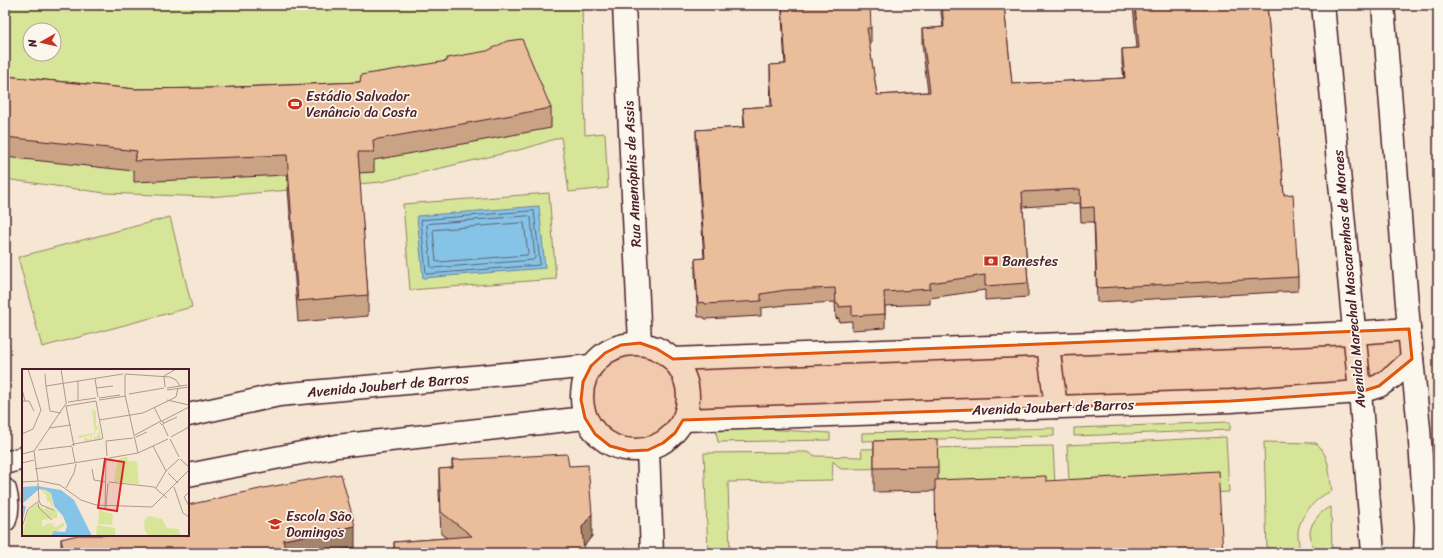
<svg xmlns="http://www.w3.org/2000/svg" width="1443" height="558" viewBox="0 0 1443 558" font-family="Sriracha,sans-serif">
  <rect width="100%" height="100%" fill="#f6e6d4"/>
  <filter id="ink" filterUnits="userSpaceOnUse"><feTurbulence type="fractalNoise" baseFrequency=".025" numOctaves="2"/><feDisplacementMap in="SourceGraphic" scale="8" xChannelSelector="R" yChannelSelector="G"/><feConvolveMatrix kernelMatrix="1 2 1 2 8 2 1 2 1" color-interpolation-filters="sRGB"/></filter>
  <g filter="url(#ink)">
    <g fill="#d7e598" stroke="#908262" fill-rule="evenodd">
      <path d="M 5,5 L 582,5 L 585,135 L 605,133 L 608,188 L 569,192 L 561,137 L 527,148 L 381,182 L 209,197 L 105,193 L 5,179 ZM 30,30 L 54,30 L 54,54 L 30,54 Z"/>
      <polygon points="549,193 556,279 410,290 403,204"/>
      <polygon points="170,217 192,307 42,347 18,257"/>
      <polygon points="1230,422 1230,430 1074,436 1074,428"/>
      <polygon points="715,426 830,433 830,440 718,442"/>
      <polygon points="1054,428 1054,436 862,441 862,433"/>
      <polygon points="1226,437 1229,492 1070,499 1067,445"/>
      <path d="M 1264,442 L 1316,443 C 1330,455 1329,474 1332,491 C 1317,496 1298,517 1298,534 C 1298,541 1300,546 1299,553 L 1267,553 Z"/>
      <polygon points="1053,446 1056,504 936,506 936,468 841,469 833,461 832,480 728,482 730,553 708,553 704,453 807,452 816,456 862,457 861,449"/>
      <path d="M 1331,507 L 1332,553 L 1312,553 C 1313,547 1311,540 1310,533 C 1310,523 1322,509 1331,507 Z"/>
    </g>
    <polygon fill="#85c4e6" stroke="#6d829b" points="539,206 545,268 423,278 417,216"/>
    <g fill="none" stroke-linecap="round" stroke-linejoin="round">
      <g stroke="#626176" stroke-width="1">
        <polygon points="534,211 540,263 539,265 428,274 426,273 421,221 422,220"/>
        <polygon points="529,216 531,218 535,258 533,260 433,268 431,267 427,226 428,224"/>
        <polygon points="524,223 528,253 527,255 438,262 436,261 433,232 434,230"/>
      </g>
      <defs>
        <g id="minor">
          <polyline points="624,5 640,343"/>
          <circle cx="635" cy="397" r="53"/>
          <polyline points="1048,345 1056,407"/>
          <polyline points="673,359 1354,333 1409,329"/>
          <polyline points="188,415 279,395 591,366"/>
          <polyline points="683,420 1231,401 1360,392 1379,386 1394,376 1412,359"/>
          <polyline points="648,450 652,553"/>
          <polyline points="5,463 23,458"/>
          <polyline points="188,475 337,446 585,418"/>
          <path d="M 5,490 C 8,500 8,511 5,520"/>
        </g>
        <g id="secondary">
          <polyline points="1323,5 1360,392 1373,553"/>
          <polyline points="1383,5 1409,329 1419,428 1426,527 1425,553"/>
        </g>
      </defs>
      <use href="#minor" stroke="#4a1f2b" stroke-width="25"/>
      <use href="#secondary" stroke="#4a1f2b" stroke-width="25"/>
      <use href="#minor" stroke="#fbf7ec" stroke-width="22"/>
      <use href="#secondary" stroke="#fbf7ec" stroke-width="22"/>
    </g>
    <g fill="#caa385" stroke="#4a1f2b">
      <polygon points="782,5 871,28 871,43 869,43 877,95 928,92 922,44 922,29 943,27 940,5 1004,5 1012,84 1124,78 1122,64 1122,49 1137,48 1133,5 1267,5 1284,195 1298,277 1298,291 1097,302 1094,222 1081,222 1080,203 1023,207 1028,283 1028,297 985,300 985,290 930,298 930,304 885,306 885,328 852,330 852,321 839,322 839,318 836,319 835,302 786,305 761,308 761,316 705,319 704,317 698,317 695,273 695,259 704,258 696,144 696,130 744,127 743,108 771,106 770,80 770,65 785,64 782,17"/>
      <polygon points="447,61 551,108 551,128 374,160 374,172 359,173 368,295 368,316 298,322 287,175 134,182 134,171 5,157 5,76 136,89 213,88 360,82"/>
      <polygon points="874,441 938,467 938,480 935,491 874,492"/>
      <polygon points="452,460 569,466 592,536 583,547 584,553 394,553 394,542 447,538 441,534 439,491 439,469 452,468"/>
      <polygon points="61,539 355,547 328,553 61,553"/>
    </g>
    <g fill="#a4856c" stroke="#4a1f2b">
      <polygon points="592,514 592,536 582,549 582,527"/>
      <polygon points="355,526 355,547 328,553 283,553 283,540"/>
    </g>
    <g fill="#ebbe9b" stroke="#4a1f2b">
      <polygon points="782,5 870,5 871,28 867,28 877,95 930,92 922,29 944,27 942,5 1004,5 1012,84 1125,78 1122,49 1139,48 1135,5 1267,5 1284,195 1293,194 1298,277 1097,288 1094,207 1081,208 1080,189 1022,192 1028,283 985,286 985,275 930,283 930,289 884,292 885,314 852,316 852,306 839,307 839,304 836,304 835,288 786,290 761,294 761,301 705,304 704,302 698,303 695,259 705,258 696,130 745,127 743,108 772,106 770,65 786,64"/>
      <polygon points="522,39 551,108 373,140 374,152 358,152 368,295 298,301 287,155 134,161 137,151 5,137 5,76 136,89 213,88 360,82 361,75 447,61 447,58 487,51 507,41"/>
      <polygon points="937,439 938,467 874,468 874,441"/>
      <polygon points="567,454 569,466 588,465 592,514 582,527 584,553 395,553 394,542 472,536 441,512 439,469 453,468 452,460"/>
      <polygon points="1218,471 1223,553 936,553 935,480 1046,476 1046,481"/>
      <polygon points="341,474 355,526 283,540 286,553 64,553 61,539 78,535 188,535 188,505 264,488"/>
    </g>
  </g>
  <path fill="#e0560e" fill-opacity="0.2" stroke="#e0560e" stroke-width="3" stroke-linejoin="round" d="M 1409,329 L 1412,359 L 1379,386 L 1360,392 L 1231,401 L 683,420 L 675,433 L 663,443 L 648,450 L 629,451 L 610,446 L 595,434 L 585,418 L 581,400 L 583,382 L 591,366 L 605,353 L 621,345 L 640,343 L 657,349 L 673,359 Z"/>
  <defs>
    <symbol id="stadium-bare" viewBox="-9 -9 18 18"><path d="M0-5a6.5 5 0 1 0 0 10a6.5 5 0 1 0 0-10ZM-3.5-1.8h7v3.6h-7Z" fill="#c8321e" stroke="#fbf7ec" stroke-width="2.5" paint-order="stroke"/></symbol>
    <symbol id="bank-bare" viewBox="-9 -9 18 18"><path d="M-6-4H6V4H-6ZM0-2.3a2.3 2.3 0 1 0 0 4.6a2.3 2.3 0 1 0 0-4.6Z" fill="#c8321e" stroke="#fbf7ec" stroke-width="2.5" paint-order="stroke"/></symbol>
    <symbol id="school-bare" viewBox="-9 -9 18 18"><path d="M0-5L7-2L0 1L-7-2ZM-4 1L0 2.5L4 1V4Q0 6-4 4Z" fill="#c8321e" stroke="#fbf7ec" stroke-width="2.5" paint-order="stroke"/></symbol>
  </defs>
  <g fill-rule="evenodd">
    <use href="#stadium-bare" x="285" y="94" width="20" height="20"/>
    <use href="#bank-bare" x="981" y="251" width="20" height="20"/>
    <use href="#school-bare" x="265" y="514" width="20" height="20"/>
  </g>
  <g text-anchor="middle" stroke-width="3.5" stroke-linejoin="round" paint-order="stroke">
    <g font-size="14" fill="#4a1f2b" stroke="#fbf7ec" text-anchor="start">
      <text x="306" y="101">Estádio Salvador<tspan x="306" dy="16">Venâncio da Costa</tspan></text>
      <text x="1002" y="266">Banestes</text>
      <text x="286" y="521">Escola São<tspan x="286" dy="16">Domingos</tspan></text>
    </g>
    <g font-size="14" fill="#4a1f2b" stroke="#fbf7ec">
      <text transform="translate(632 174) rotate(-93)" y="5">Rua Amenóphis de Assis</text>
      <text transform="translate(1349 279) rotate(-95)" y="5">Avenida Marechal Mascarenhas de Moraes</text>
      <text transform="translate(388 385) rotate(-5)" y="5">Avenida Joubert de Barros</text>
      <text transform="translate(1053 407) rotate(-2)" y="5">Avenida Joubert de Barros</text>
    </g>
  </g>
  <g transform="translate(22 369)">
    <rect width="167" height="167" fill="#f6e6d4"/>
    <path d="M 70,39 L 74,43 L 74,57 L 76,57 L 76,54 L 79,70 L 62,73 L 63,68 L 69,71 L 69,67 L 70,67 L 70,71 L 72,70 L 72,67 L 73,67 L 74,70 L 77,62 L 76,58 L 73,65 L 58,69 L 55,67 L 73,64 ZM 105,88 L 106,92 L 115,93 L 117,115 L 92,113 L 96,90 ZM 18,120 L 29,124 L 31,139 L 35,142 L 35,149 L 20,151 L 20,158 L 29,153 L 27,157 L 32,154 L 31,158 L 34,158 L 43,153 L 42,157 L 27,167 L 0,167 L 6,142 L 11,137 L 15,135 L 23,141 L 24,138 L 32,142 L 27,132 L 25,133 L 24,126 ZM 77,141 L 91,145 L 90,156 L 76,155 ZM 127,147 L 140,150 L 145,159 L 156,160 L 159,167 L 127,167 L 123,162 L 122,155 L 123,150 ZM 75,156 L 93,159 L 93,167 L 74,167 Z" fill="#d7e598"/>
    <path d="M 15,117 L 39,121 L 52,131 L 70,167 L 29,167 L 32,162 L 43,163 L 45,157 L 41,147 L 32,137 L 29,124 L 23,121 L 17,120 L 0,135 L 4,138 L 0,154 L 0,118 Z" fill="#85c4e6"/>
    <path fill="none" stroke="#b19690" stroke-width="1" d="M 39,0 L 44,33M 23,5 L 24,17M 103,5 L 148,8 L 154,11 L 158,17M 103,6 L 103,26 L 116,84M 73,10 L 76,28M 56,12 L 56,32M 143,18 L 142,7 L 154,0M 74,19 L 91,17M 145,19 L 165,16M 0,20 L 3,32M 145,21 L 167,18M 107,25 L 142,19M 77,29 L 98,26M 77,31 L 104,27M 145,31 L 167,36M 0,32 L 7,32 L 12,42M 74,32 L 81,70M 46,33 L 74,29M 44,37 L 52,77 L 50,75M 44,37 L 74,32M 132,38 L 139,52M 39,44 L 28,42 L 24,17 L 101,5M 77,51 L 121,44 L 154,28 L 156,19M 140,52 L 167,38M 142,54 L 155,48M 141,56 L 146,67M 27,59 L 49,56M 0,65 L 11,60 L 19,41 L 6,0M 113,66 L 139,52 L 142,54 L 140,56 L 138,54M 114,68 L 125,63M 149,68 L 167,58M 148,70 L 157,88M 84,72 L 111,69M 84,72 L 85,87M 52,75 L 80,70M 131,77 L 144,102M 50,78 L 53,93M 16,81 L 50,77M 12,82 L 16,112M 0,85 L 12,82 L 45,33M 87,89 L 116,84 L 146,70M 158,90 L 167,98M 0,94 L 12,91M 13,100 L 83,89M 70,100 L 72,111 L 83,113M 146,104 L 156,114M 0,113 L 18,112 L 38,116 L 59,131 L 74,136 L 130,138 L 167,101M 87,113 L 132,118 L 145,129M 152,118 L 161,144 L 167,148M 44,119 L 52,104 L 54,95M 134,119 L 144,102 L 157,90M 167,123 L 162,128 L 167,137M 17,132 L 19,136 L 32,141M 16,134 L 17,139 L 30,151M 84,138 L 86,114M 83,139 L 84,91M 0,158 L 6,140 L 17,132 L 16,114"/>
    <path fill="#d62828" fill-opacity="0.15" stroke="#d62828" stroke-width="2" d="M 83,90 L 102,93 L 95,142 L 76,139 Z"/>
    <rect width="167" height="167" fill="none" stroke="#4a1f2b" stroke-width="2"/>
  </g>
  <rect width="1443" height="558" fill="none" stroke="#fbf7ec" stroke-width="20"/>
  <rect x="10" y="10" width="1423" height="538" fill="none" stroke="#4a1f2b" stroke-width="1.5" filter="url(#ink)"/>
  <g transform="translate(42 42) rotate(262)"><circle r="19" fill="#fbf7ec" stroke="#b4a19f"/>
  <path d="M0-3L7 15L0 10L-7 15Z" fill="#c8321e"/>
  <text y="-6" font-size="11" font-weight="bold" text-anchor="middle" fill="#4a1f2b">N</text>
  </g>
</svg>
